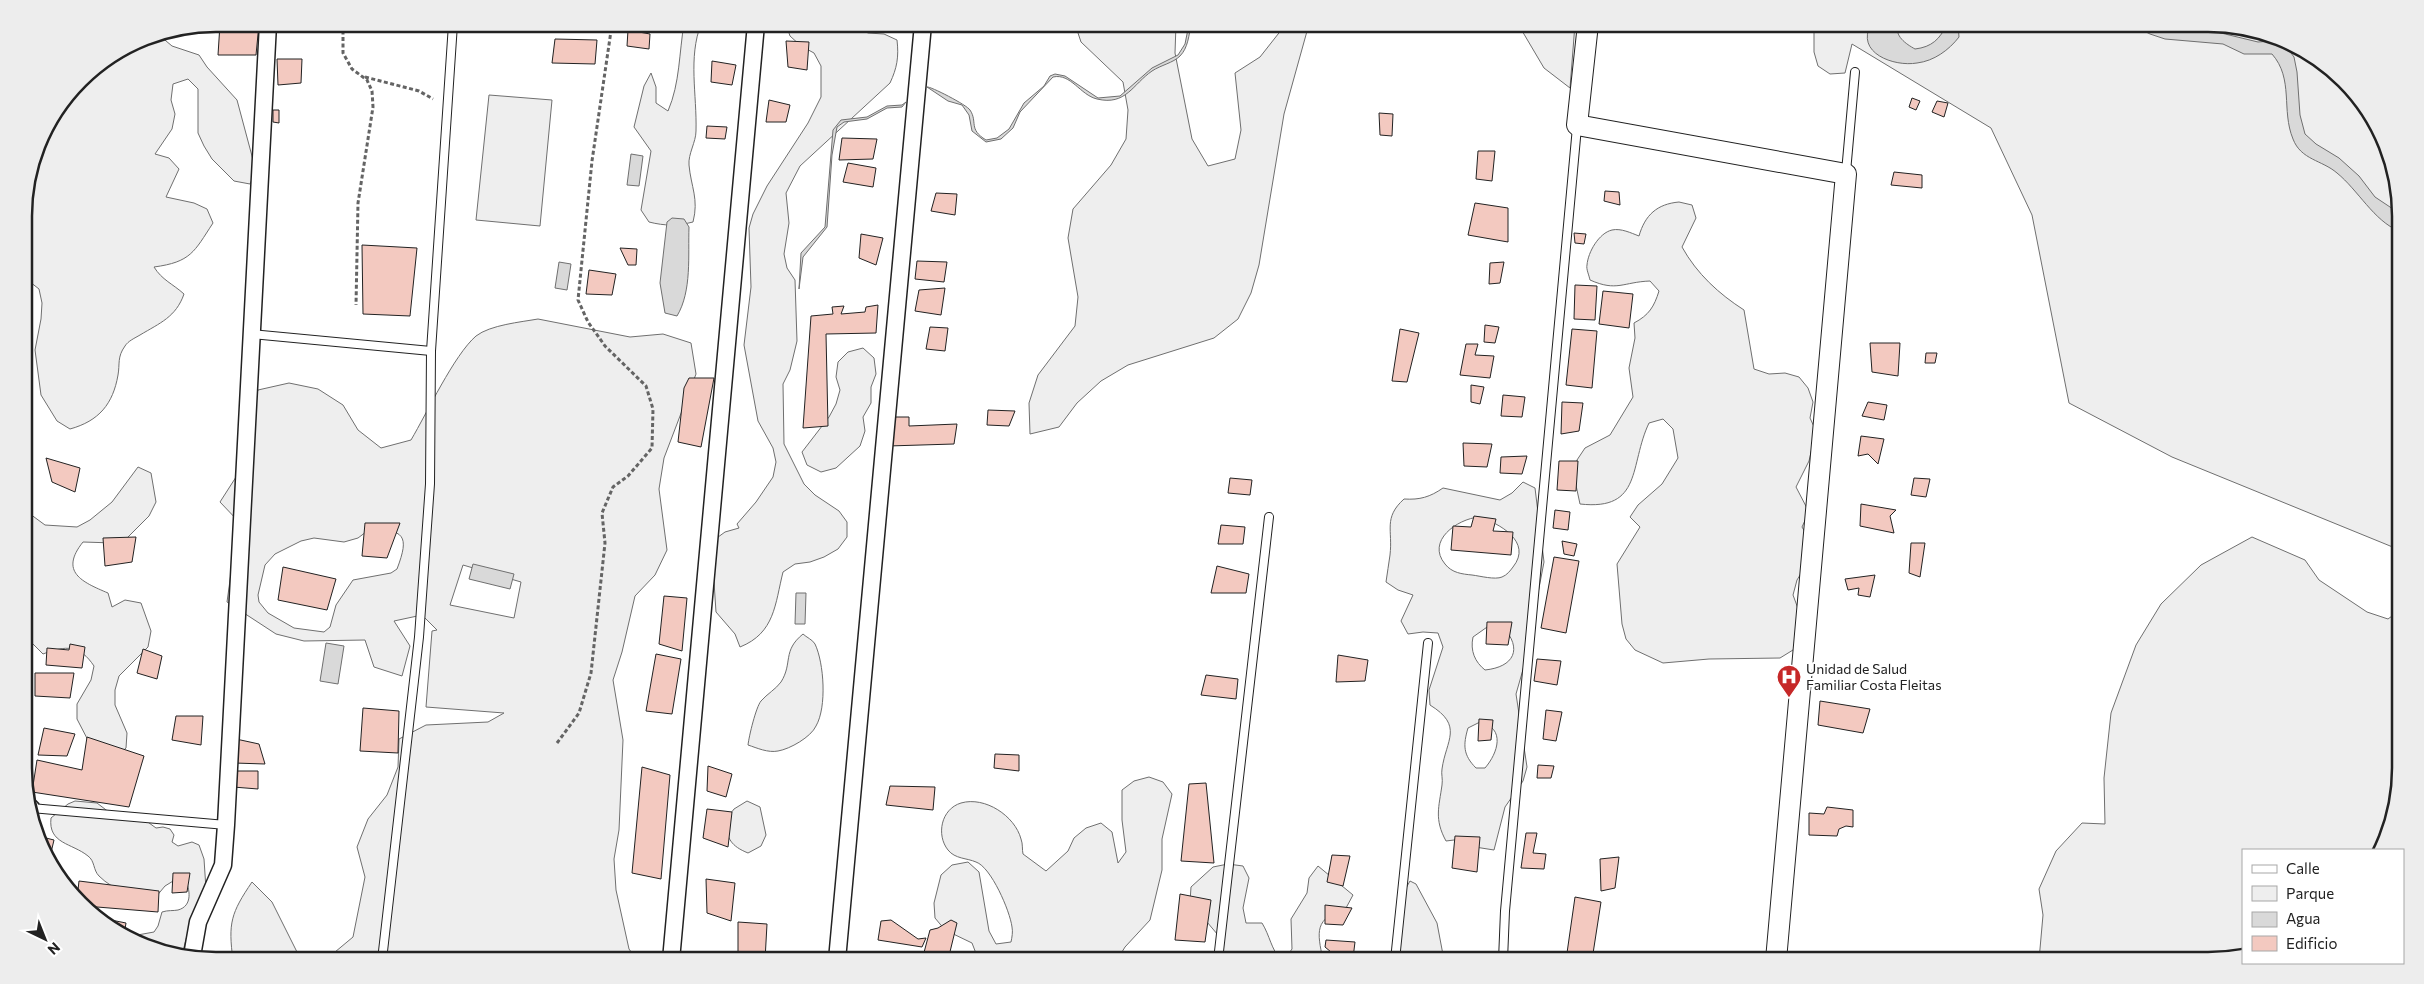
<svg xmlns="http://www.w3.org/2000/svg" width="2424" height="984" viewBox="0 0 2424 984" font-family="Commissioner,sans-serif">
  <rect width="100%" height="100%" fill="#fff"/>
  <g fill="#eee" stroke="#6f6f6f" fill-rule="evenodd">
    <path d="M 684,24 L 701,24 C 688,58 697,94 696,131 C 696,142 688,154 689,165 C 691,187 699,199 693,222 C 677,226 665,226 649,222 L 641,210 L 651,151 L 634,127 L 644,86 L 651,73 L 656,87 L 656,103 L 668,111 C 680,83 679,53 684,24 Z"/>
    <path d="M 786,24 L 851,24 L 868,33 L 884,34 L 897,40 C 899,57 897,68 890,83 L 800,166 L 786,193 L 789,223 L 784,254 L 787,268 L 795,280 L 797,341 L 790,370 L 783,384 L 784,444 L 804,484 L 815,495 L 839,511 L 847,522 L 847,537 L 838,549 L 824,557 L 810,562 L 795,564 L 783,572 C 775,604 775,633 740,647 L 735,634 L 716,612 L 714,582 L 709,567 L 714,540 L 725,532 L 739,528 L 737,524 L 756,502 L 773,477 L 776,462 L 773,448 L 758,421 L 744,345 L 751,287 L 749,228 L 753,214 L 767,186 L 808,123 L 821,97 L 821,66 L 814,53 L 801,46 L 790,36 Z"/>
    <polygon points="1075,24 1176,24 1175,53 1192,139 1208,166 1235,159 1241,130 1235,73 1260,57 1286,24 1309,24 1284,114 1259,265 1251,293 1238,319 1214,338 1128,365 1101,381 1077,403 1059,427 1030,434 1029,403 1038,375 1075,326 1078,297 1068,238 1073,209 1111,165 1126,139 1128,110 1123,82 1081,42"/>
    <polygon points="1518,24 1575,24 1570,88 1544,68"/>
    <polygon points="1814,24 2208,24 2270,34 2315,56 2353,90 2385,142 2399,191 2400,550 2172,457 2069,403 2032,215 1991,128 1852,44 1845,73 1830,74 1818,66 1814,52"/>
    <path d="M 159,35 L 172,46 L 199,55 L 207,67 L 237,100 L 256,171 L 250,184 L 234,181 L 212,159 L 204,146 L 198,133 L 198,89 L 188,79 L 173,84 L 171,100 L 175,114 L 172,129 L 155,154 L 169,158 L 179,169 L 166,197 L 194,203 L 207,209 L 213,223 C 194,252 191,262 154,267 C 162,280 173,284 184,294 C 176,317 160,323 140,335 C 135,338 128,341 125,346 C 117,357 120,364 118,375 C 113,404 99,421 70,429 L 57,421 L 41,395 L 35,350 L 41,319 L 42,303 L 39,289 L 25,278 L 24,203 L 43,131 L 89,72 L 143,38 Z"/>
    <polygon points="489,95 552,100 540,226 476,220"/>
    <path d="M 1679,202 L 1692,205 L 1696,218 L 1682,247 C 1697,274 1719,294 1744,310 L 1754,369 L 1769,374 L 1785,373 L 1799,377 L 1808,388 L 1813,402 L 1810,418 L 1816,431 L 1809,461 L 1796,487 L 1809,512 L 1802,527 L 1809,539 L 1813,554 L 1797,580 L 1793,595 L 1803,622 L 1802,637 L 1793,650 L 1780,658 L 1709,659 L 1663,663 L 1635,650 L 1626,639 L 1622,624 L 1617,564 L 1640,527 L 1630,517 L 1638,505 L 1662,484 L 1678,458 L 1673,429 L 1663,419 L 1649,423 C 1629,465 1643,511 1580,504 L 1574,476 L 1577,460 L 1585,448 L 1610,435 L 1633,397 L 1629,368 L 1635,338 L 1634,323 C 1649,315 1654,307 1659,291 L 1650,281 C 1623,282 1617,292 1590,280 C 1589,275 1586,269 1587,265 C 1588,252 1599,233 1612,230 C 1621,228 1631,233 1639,236 C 1645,215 1657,204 1679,202 Z"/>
    <path d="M 538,319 L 630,337 L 663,334 L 691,343 L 696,374 L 664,458 L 659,489 L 667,550 L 655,575 L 635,596 L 622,652 L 613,680 L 623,740 L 619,830 L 614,859 L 616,890 L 629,949 L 637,960 L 233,960 C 228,923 231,913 252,882 L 272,902 L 299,956 L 329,957 L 353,937 L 365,877 L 357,847 L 368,819 L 387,795 L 398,767 L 399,739 L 426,725 L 488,722 L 504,713 L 426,707 L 432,631 L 437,630 L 422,615 L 394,621 L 410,646 L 402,676 L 374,667 L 365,640 L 304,641 L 276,634 L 227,602 L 231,573 L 249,550 L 240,523 L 220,502 L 254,449 L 247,418 L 258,390 L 289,383 L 318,389 L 343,405 L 358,430 L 381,448 L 411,440 C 427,413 454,355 476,336 C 490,325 521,322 538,319 ZM 370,529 C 404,530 410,535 397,569 L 391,573 L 353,580 L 336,605 L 330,627 L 324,632 L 294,628 L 268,613 L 259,602 L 258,595 L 265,565 L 275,554 L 301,541 L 314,538 L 344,542 L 358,538 ZM 463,565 L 521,582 L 514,618 L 450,605 Z"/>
    <polygon points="863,348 874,358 876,374 871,387 871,403 863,417 865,431 860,446 836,468 821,472 807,465 802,452 829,417 836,404 840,390 836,377 838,362 848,352"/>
    <path d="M 138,467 L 151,473 L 156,502 L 149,516 L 127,538 L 114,543 L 83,542 C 59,572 82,582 108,593 L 112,607 L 125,600 L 141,603 L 151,631 L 148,647 L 119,676 L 115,690 L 115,705 L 127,733 L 126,748 L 115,758 L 91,746 L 77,719 L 77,704 L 91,680 L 94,666 C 80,645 66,645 43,654 L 32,643 L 26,614 L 26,536 L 29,532 L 26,511 L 45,525 L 77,527 L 90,520 L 112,502 Z"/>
    <path d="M 1523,482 L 1535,488 L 1544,562 L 1524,666 L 1516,694 L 1527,767 L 1523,781 L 1505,807 L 1494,850 L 1475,847 L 1462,839 L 1446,841 C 1434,819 1439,807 1442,785 C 1443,779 1441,774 1442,769 C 1446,740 1464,726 1430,705 L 1429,690 L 1443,647 L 1438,633 L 1423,632 L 1408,634 L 1401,621 L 1413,595 L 1398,590 L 1386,582 C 1387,573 1389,564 1390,555 C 1393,530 1383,518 1404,499 C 1420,500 1430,497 1443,488 L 1500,500 L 1512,493 ZM 1479,517 C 1499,523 1533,542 1513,567 C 1510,571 1507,575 1502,577 C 1495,580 1480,576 1472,575 C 1462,574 1452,573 1445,564 C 1426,541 1457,519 1479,517 ZM 1490,625 L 1503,627 C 1523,649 1514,667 1485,670 C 1475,662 1470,651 1473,637 ZM 1480,722 C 1506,728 1498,753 1485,768 L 1476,768 C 1463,755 1463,745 1468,728 Z"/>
    <polygon points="2252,537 2305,560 2319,580 2367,612 2388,619 2400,610 2400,768 2390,830 2379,850 2243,850 2243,955 2220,960 2039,960 2043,915 2039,889 2056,851 2082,823 2105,824 2104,778 2111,713 2136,645 2161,604 2201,565"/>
    <path d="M 803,634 C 806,637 813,640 815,644 C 824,663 827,707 816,726 C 811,737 790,749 778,751 C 768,753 757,748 748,745 C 749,736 756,707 761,701 C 767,694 776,689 781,682 C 793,663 782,651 803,634 Z"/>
    <path d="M 1149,777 L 1163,782 L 1172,794 L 1162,839 L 1162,870 L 1150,920 L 1125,947 L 1117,960 L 972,960 L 977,956 L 972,943 L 945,930 L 935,918 L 934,903 L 941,875 L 952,865 L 968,862 L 979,872 L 989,931 L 996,944 L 1011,942 C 1012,937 1013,932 1012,927 C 1010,911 991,867 976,862 C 967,858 955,859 948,850 C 936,835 941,809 961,803 C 985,796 1015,816 1021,839 C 1023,844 1022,850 1023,854 L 1046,871 L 1068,851 L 1074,838 L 1086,828 L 1101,823 L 1112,832 L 1118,863 L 1126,852 L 1122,820 L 1122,790 L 1134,781 Z"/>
    <path d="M 75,801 L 97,803 L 114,816 L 145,820 L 156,828 L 163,827 L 170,829 L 174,835 L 172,842 L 178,846 L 192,842 L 199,845 L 204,859 L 206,889 L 190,924 L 182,955 L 154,950 L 133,939 L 132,936 L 154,932 L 158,926 L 162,912 C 168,910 173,911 178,910 C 193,906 190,889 185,879 L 178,878 L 165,886 L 155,898 C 135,897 114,891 99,876 C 93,870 95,861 88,856 C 72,843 48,844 51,818 L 68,804 Z"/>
    <path d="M 747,801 L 760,807 L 766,835 L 761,846 L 748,853 C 731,846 727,839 725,821 L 734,809 Z"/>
    <path d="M 1228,864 L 1243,866 L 1249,878 L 1243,908 L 1246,923 L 1262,923 C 1270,936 1271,949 1281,960 L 1219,960 L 1218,935 L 1190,902 L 1191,887 L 1213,867 Z"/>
    <path d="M 1318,866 L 1353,895 L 1346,908 C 1314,919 1317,931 1323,960 L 1284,960 L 1292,949 L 1291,919 L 1307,893 L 1309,878 Z"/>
    <polygon points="1410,881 1416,884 1437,923 1444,960 1388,960 1398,940 1406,888"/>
  </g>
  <g fill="#d9d9d9" stroke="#6f6f6f">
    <path d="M 1189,24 L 1191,24 C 1189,35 1188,48 1180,56 C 1173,63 1161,65 1152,71 C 1133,84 1126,106 1097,99 C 1080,95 1071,73 1053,77 L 1020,112 L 1013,128 L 1001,139 L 986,142 L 972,131 L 969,115 L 962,105 L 948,101 L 927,87 C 930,86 967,105 970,110 C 978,122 968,129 986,140 L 997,138 L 1009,129 L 1024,103 L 1044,86 L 1050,76 L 1055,74 L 1065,76 L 1098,98 L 1120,96 L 1152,68 L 1178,55 L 1185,44 Z"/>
    <path d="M 1871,24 L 1898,24 C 1894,36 1906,44 1915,49 C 1932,47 1940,39 1947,24 L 1958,24 L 1959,37 C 1949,50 1934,61 1917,63 C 1894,67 1855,53 1871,24 Z"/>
    <path d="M 2130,24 L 2188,25 L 2258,42 L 2272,41 L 2285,45 L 2294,57 L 2297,72 L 2300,115 L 2305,134 L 2316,144 L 2339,158 L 2359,176 L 2375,197 L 2399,213 L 2399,231 C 2374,221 2358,190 2337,173 C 2322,160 2301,160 2293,139 C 2281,110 2294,79 2272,54 L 2244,54 L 2223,44 L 2165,39 L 2150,34 Z"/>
    <polygon points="906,102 902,107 887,108 867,119 844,122 837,127 832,155 827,227 803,257 799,289 801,253 825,227 833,130 841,120 867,117 887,106 902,105"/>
    <polygon points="631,154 643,156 639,186 627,185"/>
    <path d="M 672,218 L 684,219 L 689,227 C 688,255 692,291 677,316 L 665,313 L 660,283 L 667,222 Z"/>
    <polygon points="559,262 571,264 567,290 555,288"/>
    <polygon points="473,564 514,574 510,589 469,579"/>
    <polygon points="796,593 806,593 805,624 795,624"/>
    <polygon points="326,643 344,646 338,684 320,681"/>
  </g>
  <g fill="#f3c9c0" stroke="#222">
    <polygon points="220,24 259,24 256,55 218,55"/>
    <polygon points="552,24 595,24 594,31 552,27"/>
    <polygon points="628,24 649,24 649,28 628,26"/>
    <polygon points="628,30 650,34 649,49 627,46"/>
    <polygon points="555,39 597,40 595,64 552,63"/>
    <polygon points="786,41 809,42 807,70 788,67"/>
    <polygon points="277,59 302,59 301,83 278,85"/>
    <polygon points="712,61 736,65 732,85 711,82"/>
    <polygon points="1912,98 1920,101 1916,110 1909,107"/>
    <polygon points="769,100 790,105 786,122 766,122"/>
    <polygon points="1937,101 1948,103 1944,117 1932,112"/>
    <polygon points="273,110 279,110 279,123 273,122"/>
    <polygon points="1379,113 1393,114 1392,136 1380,135"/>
    <polygon points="707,126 727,127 725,139 706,138"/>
    <polygon points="842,138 877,139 873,159 839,160"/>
    <polygon points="1478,151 1495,151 1492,181 1476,179"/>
    <polygon points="848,163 876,168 873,187 843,182"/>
    <polygon points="1894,172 1922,175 1922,188 1891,185"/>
    <polygon points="1605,191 1619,192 1620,205 1604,201"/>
    <polygon points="936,193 957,194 955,215 931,211"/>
    <polygon points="1475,203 1508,208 1508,242 1468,235"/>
    <polygon points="1574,233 1586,234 1584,244 1575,243"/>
    <polygon points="861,234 883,238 876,265 859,258"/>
    <polygon points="362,245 417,248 410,316 363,314"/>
    <polygon points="620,248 637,249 636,265 628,265"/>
    <polygon points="917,261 947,262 944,282 915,279"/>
    <polygon points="1504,262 1500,283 1489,284 1490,263"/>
    <polygon points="589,270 616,274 612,295 586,294"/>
    <polygon points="1575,285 1597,286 1595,320 1574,319"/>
    <polygon points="945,288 941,315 915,311 919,290"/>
    <polygon points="1603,291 1633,294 1629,328 1599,324"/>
    <polygon points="878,305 876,333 826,334 828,426 803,428 811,316 833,314 832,307 844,306 841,314 865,312 866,307"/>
    <polygon points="1485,325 1499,327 1495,343 1484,342"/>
    <polygon points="930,327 948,328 945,351 926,349"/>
    <polygon points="1400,329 1419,333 1407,382 1392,381"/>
    <polygon points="1572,329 1597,331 1592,388 1566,385"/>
    <polygon points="1870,343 1900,343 1898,376 1872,372"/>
    <polygon points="1466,344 1478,344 1475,355 1494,356 1490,378 1460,375"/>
    <polygon points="1926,353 1937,353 1935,363 1925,363"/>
    <polygon points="689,378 714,378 701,447 678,442 684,388"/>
    <polygon points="1471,385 1484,387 1480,404 1471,402"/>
    <polygon points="1503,395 1525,397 1522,417 1501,416"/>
    <polygon points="1562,402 1583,403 1579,431 1561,434"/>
    <polygon points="1868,402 1887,405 1884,420 1862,416"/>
    <polygon points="988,410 1015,411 1009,426 987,425"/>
    <polygon points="889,417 909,417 909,426 957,424 954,444 888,446"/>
    <polygon points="1861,436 1884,439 1878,464 1868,454 1858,456"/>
    <polygon points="1463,443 1492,444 1487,467 1464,466"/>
    <polygon points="1527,456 1522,474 1500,473 1501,457"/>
    <polygon points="46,458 80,468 75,492 52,482"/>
    <polygon points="1559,461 1578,461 1576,491 1557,490"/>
    <polygon points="1230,478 1252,480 1250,495 1228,493"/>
    <polygon points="1914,478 1930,479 1926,497 1911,495"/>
    <polygon points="1861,504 1896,510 1890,516 1894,533 1860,526"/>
    <polygon points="1555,510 1570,512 1568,530 1553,528"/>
    <polygon points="1474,516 1496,519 1493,531 1513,532 1511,555 1451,550 1453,526 1471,527"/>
    <polygon points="365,523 400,523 387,558 362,556"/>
    <polygon points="1221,525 1245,527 1243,544 1218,544"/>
    <polygon points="136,537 132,562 105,566 103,538"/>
    <polygon points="1562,541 1577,544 1574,556 1564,554"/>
    <polygon points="1911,543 1925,543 1920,577 1909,573"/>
    <polygon points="1554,557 1579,561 1566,633 1541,628"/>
    <polygon points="1217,566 1249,574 1246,593 1211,593"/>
    <polygon points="283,567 336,579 327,610 278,600"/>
    <polygon points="1875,575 1870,597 1858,595 1859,588 1848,590 1845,579"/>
    <polygon points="664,596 687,598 682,651 659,644"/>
    <polygon points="1487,622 1512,622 1508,645 1486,644"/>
    <polygon points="70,644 85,647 82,668 46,665 47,648 69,650"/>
    <polygon points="143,649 162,656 157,679 137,673"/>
    <polygon points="656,654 681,659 672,714 646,711"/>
    <polygon points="1338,655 1368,660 1365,681 1336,682"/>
    <polygon points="1537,659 1561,661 1557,685 1534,681"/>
    <polygon points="35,673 74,673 70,698 35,696"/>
    <polygon points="1206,675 1238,679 1236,699 1201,695"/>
    <polygon points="1820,701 1870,709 1863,733 1818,725"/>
    <polygon points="363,708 399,711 398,753 360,751"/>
    <polygon points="1546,710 1562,712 1556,741 1543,739"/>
    <polygon points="176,716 203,716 201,745 172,740"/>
    <polygon points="1479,719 1493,720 1491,740 1478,741"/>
    <polygon points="44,728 75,734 67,756 38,755"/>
    <polygon points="87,737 144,756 129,807 32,792 37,760 82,770"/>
    <polygon points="236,739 259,744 265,764 234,763"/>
    <polygon points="995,754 1019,755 1019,771 994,768"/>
    <polygon points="1538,765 1554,766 1551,778 1537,778"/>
    <polygon points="708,766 732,774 726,797 707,791"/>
    <polygon points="642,767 670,775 661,879 632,873"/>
    <polygon points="233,771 258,771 258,789 233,787"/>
    <polygon points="1206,783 1214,863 1181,861 1189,784"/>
    <polygon points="890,786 935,787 933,810 886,805"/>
    <polygon points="1827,807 1853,810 1853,827 1846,826 1839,829 1837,836 1809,835 1809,813 1824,814"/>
    <polygon points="707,809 732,812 728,847 703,838"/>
    <polygon points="1526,833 1537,833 1533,853 1546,854 1544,869 1521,868"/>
    <polygon points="38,836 54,840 49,861 43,853"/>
    <polygon points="1455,836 1480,837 1477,872 1452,868"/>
    <polygon points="1332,855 1350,856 1343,886 1327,882"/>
    <polygon points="1619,857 1615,888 1601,891 1600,859"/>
    <polygon points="173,873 190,873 187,892 172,893"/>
    <polygon points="706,879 735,883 731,921 707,913"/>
    <polygon points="79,881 159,891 158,912 85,906 77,899"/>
    <polygon points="1180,894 1211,900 1205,942 1175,940"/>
    <polygon points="1575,897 1601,902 1592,960 1566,960"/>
    <polygon points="1325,905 1352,908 1343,925 1325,924"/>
    <polygon points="106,919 126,923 124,935 105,924"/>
    <polygon points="891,920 918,939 926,938 922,947 878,940 881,921"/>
    <polygon points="951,920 957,923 948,960 922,960 930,930 938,928"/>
    <polygon points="738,922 767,924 765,960 738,960"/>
    <polygon points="1326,940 1355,942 1353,958 1334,960 1331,952 1325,947"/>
  </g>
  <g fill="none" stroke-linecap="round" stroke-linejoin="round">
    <defs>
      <g id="service">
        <polyline points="1846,172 1855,72"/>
        <polyline points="251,334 431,351"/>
        <polyline points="31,808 226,825"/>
        <polyline points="382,960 419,637 430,484 431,351 453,24"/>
        <polyline points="1218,960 1269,517"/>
        <polyline points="1395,960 1428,643"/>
        <polyline points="1503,960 1505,911 1577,127"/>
      </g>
      <g id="minor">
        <polyline points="29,811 31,808"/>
        <polyline points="192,956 198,922 223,865 226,825 268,24"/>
        <polyline points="671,960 756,24"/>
        <polyline points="837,960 923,24"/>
      </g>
      <polyline id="tertiary" points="1588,24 1577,125 1846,174 1776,960"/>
    </defs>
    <use href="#service" stroke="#222" stroke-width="10"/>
    <use href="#minor" stroke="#222" stroke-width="19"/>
    <use href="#tertiary" stroke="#222" stroke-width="22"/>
    <g stroke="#646464" stroke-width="3" stroke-dasharray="4 2.5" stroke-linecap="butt">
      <polyline points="343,24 343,53 352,69 367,80 372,91 373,107 358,203 356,305"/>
      <polyline points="365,77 419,91 433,99"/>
      <polyline points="557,743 579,713 591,673 605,543 602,513 613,487 628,476 652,448 653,409 646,386 605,346 588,322 578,300 592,161 612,24"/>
    </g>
    <use href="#service" stroke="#fff" stroke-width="8"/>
    <use href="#minor" stroke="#fff" stroke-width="16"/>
    <use href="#tertiary" stroke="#fff" stroke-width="20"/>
  </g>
  <defs>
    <symbol id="hospital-pin" viewBox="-11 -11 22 30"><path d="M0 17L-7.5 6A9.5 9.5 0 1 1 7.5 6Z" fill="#c62828" stroke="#fff"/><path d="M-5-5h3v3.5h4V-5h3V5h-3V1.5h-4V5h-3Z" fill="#fff"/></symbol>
  </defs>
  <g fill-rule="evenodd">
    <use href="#hospital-pin" x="1775" y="663" width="28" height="38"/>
  </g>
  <g text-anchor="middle" stroke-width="4" stroke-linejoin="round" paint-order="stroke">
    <g font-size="14" fill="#222" stroke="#fff" text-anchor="start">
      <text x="1806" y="674">Unidad de Salud<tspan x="1806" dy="16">Familiar Costa Fleitas</tspan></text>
    </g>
  </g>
  <path d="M0 0H2424V984H0ZM216 32H2208A184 184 0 0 1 2392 216V768A184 184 0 0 1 2208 952H216A184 184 0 0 1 32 768V216A184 184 0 0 1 216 32Z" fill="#ededed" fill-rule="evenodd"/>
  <path fill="none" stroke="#222" stroke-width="2.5" d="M216 32H2208A184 184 0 0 1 2392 216V768A184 184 0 0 1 2208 952H216A184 184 0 0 1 32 768V216A184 184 0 0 1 216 32Z"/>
  <rect x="2242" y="849" width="162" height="115" fill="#ffffff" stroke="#a7a7a7"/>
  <rect x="2252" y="865" width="25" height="8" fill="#ffffff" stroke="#a7a7a7"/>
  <text x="2286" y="874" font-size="15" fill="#222222">Calle</text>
  <rect x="2252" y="886" width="25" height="15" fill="#eeeeee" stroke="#a7a7a7"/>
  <text x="2286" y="899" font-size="15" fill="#222222">Parque</text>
  <rect x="2252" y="912" width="25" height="15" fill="#d9d9d9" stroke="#a7a7a7"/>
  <text x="2286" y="924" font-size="15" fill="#222222">Agua</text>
  <rect x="2252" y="936" width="25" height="15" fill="#f3c9c0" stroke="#a7a7a7"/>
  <text x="2286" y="949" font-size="15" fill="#222222">Edificio</text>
  <g transform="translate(45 939) rotate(137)" stroke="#ffffff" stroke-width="4" paint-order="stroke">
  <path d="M0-4L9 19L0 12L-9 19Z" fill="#222222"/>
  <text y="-8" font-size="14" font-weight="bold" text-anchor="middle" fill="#222222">N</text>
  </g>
</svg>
